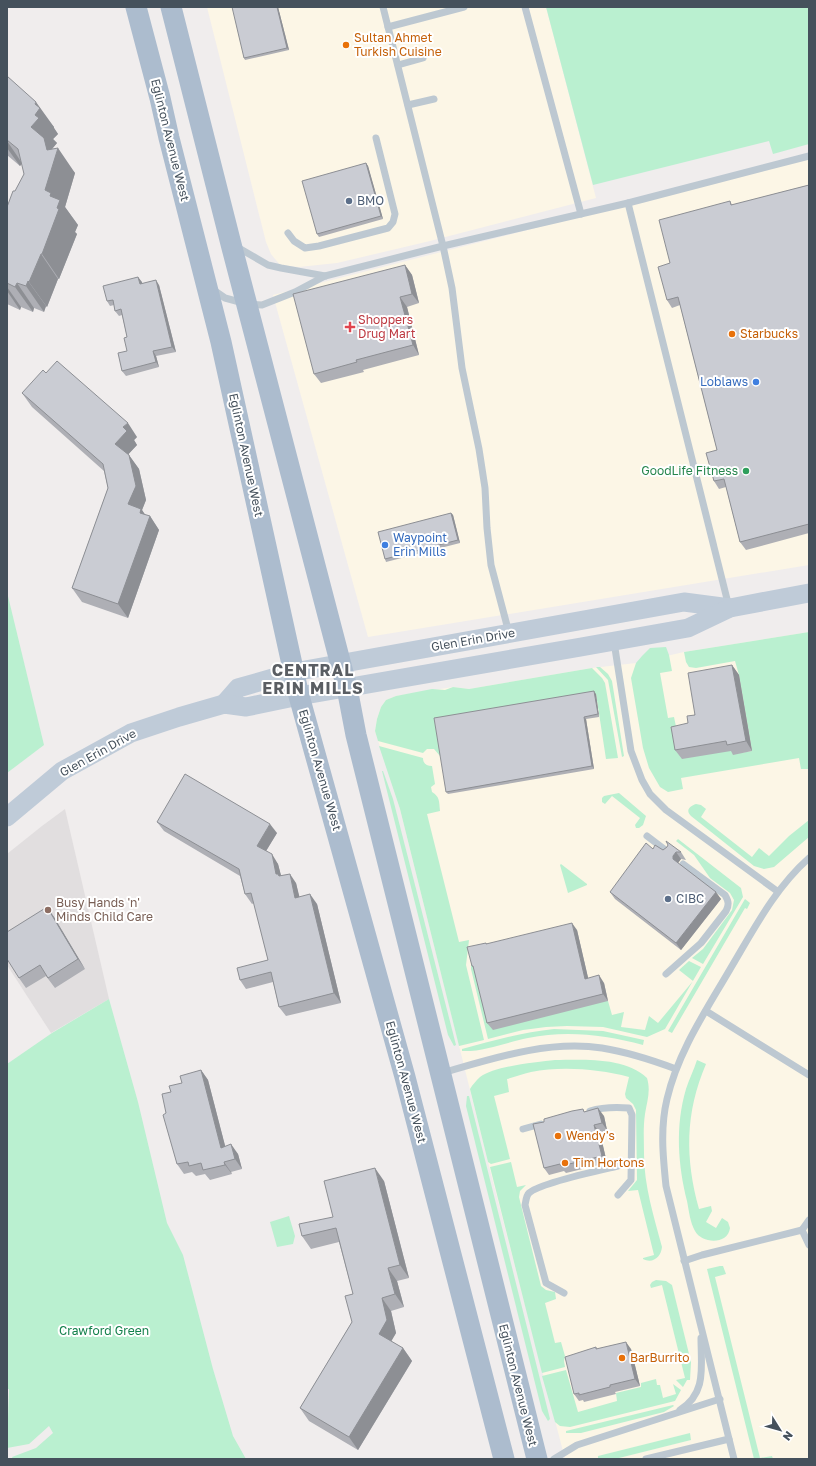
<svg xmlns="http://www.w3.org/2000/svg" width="816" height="1466" viewBox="0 0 816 1466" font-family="'Golos Text',sans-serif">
  <rect width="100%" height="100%" fill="#f0eded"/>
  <g fill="#fcf6e6">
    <polygon points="207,7 546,7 596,198 430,241 337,263 299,267 280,265 271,254 266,242"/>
    <polygon points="809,158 809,565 368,637 273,295"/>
    <polygon points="809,632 809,1459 565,1459 488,1162 400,809 375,731 377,719 381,707 386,700 396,696 453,687 469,689 592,668 636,663 684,652"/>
  </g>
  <polygon fill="#e1dedf" points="65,809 109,999 51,1033 7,965 7,854 42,826"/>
  <g fill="#baf0d0">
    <polygon points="546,7 809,7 809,144 773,154 769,141 593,185"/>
    <polygon points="7,592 44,745 7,773"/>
    <polygon points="809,632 809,769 801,769 799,758 681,778 683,789 668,792 660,787 649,768 643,748 631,678 636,663 642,656 650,648 666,647 669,655 672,671 660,673 668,718 674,717 678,736 733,750 734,754 752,751 739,675 735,661 696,668 689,667 686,662 684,652"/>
    <polygon points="596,667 600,667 608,674 612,681 624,756 622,757 608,680"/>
    <polygon points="592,668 602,678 605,683 618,758 606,759 596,694 440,756 434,749 427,749 423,753 378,741 375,731 377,719 381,707 386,700 396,696 432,689 445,690 453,687 469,689"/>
    <path d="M 379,746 L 423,758 C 423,763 426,766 432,766 L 435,784 L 431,787 L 432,792 C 440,797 439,801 440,811 L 427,814 L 459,942 L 469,940 L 466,965 L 484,1040 L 459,1046 L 400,809 Z"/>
    <polygon points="382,771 383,771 393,799 456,1045 454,1046 448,1035"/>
    <polygon points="619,793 646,816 643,825 639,828 636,828 635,825 640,818 612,796 605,804 602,802 602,798 604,796"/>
    <path d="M 696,804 L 701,805 L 706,809 L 701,817 L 752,857 L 759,848 L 769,856 L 789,836 L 809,820 L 809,837 L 774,867 L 764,869 L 754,866 L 691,816 C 685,810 690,806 696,804 Z"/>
    <polygon points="678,839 741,888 743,897 703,964 692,958 703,949 732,910 734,900 730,893 710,878 694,855 676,841"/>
    <polygon points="561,864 587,884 587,885 568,893 560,865"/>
    <polygon points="745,899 750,903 747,909 745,908 672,1033 668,1031"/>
    <polygon points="471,960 608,1001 612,1015 624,1012 621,1027 645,1030 649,1016 658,1023 693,981 679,970 689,961 701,967 665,1029 647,1037 603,1027 567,1026 546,1027 523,1030 488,1039 471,969"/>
    <polygon points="109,999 138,1102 167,1223 183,1255 213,1369 233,1436 246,1459 13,1459 12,1457 36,1448 53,1433 49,1426 29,1444 7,1448 9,1389 7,1389 7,1064 52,1033"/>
    <path d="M 554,1029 L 603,1031 L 644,1040 L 643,1045 C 605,1035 567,1030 528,1038 C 507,1042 484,1052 462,1051 L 462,1049 C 492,1041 523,1032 554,1029 Z"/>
    <path d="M 555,1060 C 584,1060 625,1057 647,1078 C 651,1091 647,1101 645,1114 C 643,1127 644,1141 644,1154 C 644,1186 654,1217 662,1247 C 661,1257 653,1264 643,1259 L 643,1258 L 654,1255 L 638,1190 L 628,1191 L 637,1180 L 636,1110 L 633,1104 L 626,1098 L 625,1094 L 629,1077 C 598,1069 562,1066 531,1072 C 523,1074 515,1077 507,1079 L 509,1092 L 494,1096 L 510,1159 L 491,1164 L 488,1162 L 470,1089 C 473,1084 476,1081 480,1077 C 494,1066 537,1062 555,1060 Z"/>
    <path d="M 697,1060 L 706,1064 C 685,1113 685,1158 699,1209 L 711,1206 L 712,1211 L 706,1222 L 716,1228 L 722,1218 L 728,1222 L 730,1228 C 728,1245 702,1244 695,1231 C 690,1222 689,1211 687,1201 C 678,1165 675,1126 686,1089 C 689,1079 694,1070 697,1060 Z"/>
    <polygon points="467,1096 469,1096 550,1419 548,1421 542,1411 466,1106"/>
    <polygon points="511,1162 517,1187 526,1185 520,1191 519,1197 541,1286 546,1290 555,1292 556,1299 545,1303 555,1343 561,1342 565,1356 564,1361 565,1367 542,1373 490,1167"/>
    <polygon points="289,1216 295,1236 293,1244 277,1247 270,1222"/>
    <polygon points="720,1266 723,1266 726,1274 715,1277 760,1458 772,1456 773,1459 754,1459 707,1269"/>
    <polygon points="656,1280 666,1281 672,1285 691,1362 690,1380 687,1380 683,1387 676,1380 685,1378 662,1285 651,1288 650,1285 652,1282"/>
    <polygon points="566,1370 578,1412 617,1401 616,1393 641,1387 641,1383 656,1379 657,1385 660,1385 663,1398 676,1394 673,1384 681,1390 675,1401 570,1427 560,1426 555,1422 542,1376"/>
    <polygon points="673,1405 674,1406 664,1412 581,1433 566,1433 566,1431"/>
    <polygon points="690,1433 691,1440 615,1459 598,1459 598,1456"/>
  </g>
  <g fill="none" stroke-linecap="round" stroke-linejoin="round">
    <g stroke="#bdc8d1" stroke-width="7">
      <polyline points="383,7 443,246 452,288 462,368 479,449 485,488 487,528 491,565 509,633"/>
      <polyline points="525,7 581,214"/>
      <polyline points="388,27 464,7"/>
      <polyline points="398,65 423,58"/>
      <polyline points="408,105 434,99"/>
      <polyline points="628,203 729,607"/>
      <polyline points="288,233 294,241 305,248 319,246 388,228 393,222 395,214 376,138"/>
      <polyline points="237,247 268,265 281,268 325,276"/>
      <polyline points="212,289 225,298 247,304 262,305 295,292 325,276 443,246 628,203 809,156"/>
      <polyline points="614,642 631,751 642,780 650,794 666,810 777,891"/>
      <polyline points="647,836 668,852"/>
      <path d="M 666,974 L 701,943 L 726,911 C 729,905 729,902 725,895 L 683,864"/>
      <polyline points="706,1011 809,1075"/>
      <path d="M 442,1073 C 494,1058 548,1040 602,1048 C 627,1052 652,1060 676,1069"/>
      <path d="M 590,1111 C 603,1107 616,1107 629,1108 L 632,1115 L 631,1180 L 618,1195"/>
      <polyline points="523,1129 541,1124"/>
      <polyline points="802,1230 809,1220"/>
      <polyline points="684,1261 702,1255 802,1230 809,1245"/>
      <path d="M 564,1293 L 546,1283 L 525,1205 C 526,1201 526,1196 529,1193 C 539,1183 601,1170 618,1166"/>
      <path d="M 680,1410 C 707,1393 701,1367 701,1338"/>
      <polyline points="554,1459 577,1445 720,1399"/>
      <polyline points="646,1459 729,1439"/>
      <path d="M 734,1459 L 666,1186 C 663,1157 660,1128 667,1099 C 678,1052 705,1012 729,971 C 753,931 774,889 809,858"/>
    </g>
    <g stroke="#bfcbd8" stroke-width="19">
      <polyline points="224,704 238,688 294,672 684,602 730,608"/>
      <polyline points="7,817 62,771 131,733 179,717 224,704 246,707 299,696 581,647 688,628 730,608 809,593"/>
    </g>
    <g stroke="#acbcce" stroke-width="21">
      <polyline points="136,7 160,98 169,138 221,342 299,696 405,1077 504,1459"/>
      <polyline points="171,7 231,244 347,688 356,735 537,1459"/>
    </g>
  </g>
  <g fill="#aeafb5">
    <polygon points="278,7 289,50 245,60 244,58"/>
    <polygon points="7,76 54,127 54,128 58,134 53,139 57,143 52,149 75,173 65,207 78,225 75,232 77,234 59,279 58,279 47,307 46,306 44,312 34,308 33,312 21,307 20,310 7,304 7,207 24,174 22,164 20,166 7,155"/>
    <polygon points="366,163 368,166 383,219 319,237 317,234"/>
    <polygon points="809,185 809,533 746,550 740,542 726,487 719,489 714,481 717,450 680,305 672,308 667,300 670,263 730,201 732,205"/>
    <polygon points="405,265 412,275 419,303 407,307 419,355 363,370 364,372 321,383 314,374"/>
    <polygon points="138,277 142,283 159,285 176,352 156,356 159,367 126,376 122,371 127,351 127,337 122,315 119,316 115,311 114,305 110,306 107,301"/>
    <polygon points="22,393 137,437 134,440 137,445 128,454 139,469 146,500 142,510 145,515 150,516 159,530 128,618 82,602 72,588 108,488 104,471 32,407"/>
    <polygon points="451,513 453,515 460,543 386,562 385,559"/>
    <polygon points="732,665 739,675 752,751 733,755 731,751 682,759 675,750 688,723"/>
    <polygon points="596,694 599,717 586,719 594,769 448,794 446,792"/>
    <polygon points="157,822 277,833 266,851 278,864 281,876 296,883 299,897 317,904 341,1003 286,1016 279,1007 273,982 246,989 240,980 268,960 254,903 252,904 245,894 240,876 164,831"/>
    <polygon points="653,849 681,852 686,860 681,859 678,863 721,899 681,950 615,899 610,892"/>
    <polygon points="47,907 54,917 85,969 55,988 46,976 26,988 19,978"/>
    <polygon points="577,930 588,978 604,983 608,1001 493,1030 487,1023 475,970 472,966 486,943 487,944"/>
    <polygon points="201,1070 208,1080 225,1146 238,1154 242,1169 231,1172 232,1174 210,1180 205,1174 196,1176 192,1172 184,1174 177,1164 166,1113 171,1092 182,1083"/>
    <polygon points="585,1112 604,1116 607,1130 600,1133 607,1163 566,1173 564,1171 549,1175 544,1168"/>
    <polygon points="384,1181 409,1278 397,1281 404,1307 391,1311 396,1333 391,1341 403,1348 412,1361 358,1450 309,1421 300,1408 352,1322 353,1294 339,1242 311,1249 302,1236 333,1217"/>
    <polygon points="596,1347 597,1349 631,1349 640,1386 615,1392 616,1394 584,1402 583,1400 579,1401 574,1394"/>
  </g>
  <g fill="#8d8f94">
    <polygon points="277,7 278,7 289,50 287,48"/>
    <polygon points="36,102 54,127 54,128 58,134 53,139 57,143 52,149 56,154 58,148 75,173 65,207 78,225 75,232 77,234 59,279 42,254 45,190 31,127 35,115 35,104"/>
    <polygon points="7,141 22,163 20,166 7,148"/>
    <polygon points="366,163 368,166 383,219 381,216"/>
    <polygon points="41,254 58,279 47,307 29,282"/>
    <polygon points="405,265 412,275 419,303 412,294"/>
    <polygon points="138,277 142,282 143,289 140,284"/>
    <polygon points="156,280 159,285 176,352 172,347"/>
    <polygon points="28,281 46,306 44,312 26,286"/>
    <polygon points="17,283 34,308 33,312 15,287"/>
    <polygon points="7,287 21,307 20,310 7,291"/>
    <polygon points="400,297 407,307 419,355 413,345"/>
    <polygon points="153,351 156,356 159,367 156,362"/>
    <polygon points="128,423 137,437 134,440 137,445 125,458 115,444 123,427"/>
    <polygon points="129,455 139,469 146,500 142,510 148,519 150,516 159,530 128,618 118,604 128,504"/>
    <polygon points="451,513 453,515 460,543 458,540"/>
    <polygon points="732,665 739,675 752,751 746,741"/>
    <polygon points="594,691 596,694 599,717 598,714"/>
    <polygon points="584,717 586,719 594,769 592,766"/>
    <polygon points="270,824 277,833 263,856 257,846"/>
    <polygon points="676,852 681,859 678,863 673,859 673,856"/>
    <polygon points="272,854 278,864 282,879 276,874"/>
    <polygon points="290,874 296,883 302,907 295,898"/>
    <polygon points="716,892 721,899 681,950 676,943"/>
    <polygon points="310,894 317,904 341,1003 334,993"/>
    <polygon points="47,907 54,917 85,969 78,959"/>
    <polygon points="572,923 577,930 590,986 585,979"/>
    <polygon points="599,975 604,983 608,1001 603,994"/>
    <polygon points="201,1070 208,1080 228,1157 221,1148"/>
    <polygon points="598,1108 604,1116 607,1130 602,1123"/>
    <polygon points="594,1125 600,1133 607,1163 602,1156"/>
    <polygon points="231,1144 238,1154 242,1169 235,1159"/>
    <polygon points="224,1162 231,1172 232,1174 225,1165"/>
    <polygon points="375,1168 384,1181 409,1278 400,1265"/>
    <polygon points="388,1268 397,1281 404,1307 395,1294"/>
    <polygon points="382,1298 391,1311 396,1333 388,1347 379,1334"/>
    <polygon points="626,1342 631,1349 640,1386 635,1379"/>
    <polygon points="403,1348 412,1361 358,1450 349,1437"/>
  </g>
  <g fill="#caccd3" stroke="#8d8f94">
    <polygon points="232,7 277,7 287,48 244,58"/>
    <polygon points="7,76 36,102 35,104 40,108 35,115 39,118 31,127 44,138 47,150 58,148 45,190 51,193 50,196 60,200 57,208 59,209 42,254 41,254 29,282 28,281 26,286 17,283 15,287 7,283 7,207 13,191 15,191 24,174 18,149 7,140"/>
    <polygon points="366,163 381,216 317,234 302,181"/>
    <polygon points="809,185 809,524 740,542 724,479 714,481 706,453 717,450 678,297 667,300 658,267 670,263 659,220 730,201 731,205"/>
    <polygon points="405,265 412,294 400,297 413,345 356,360 357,362 314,374 293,294"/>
    <polygon points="138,277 140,284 156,280 172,347 153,351 156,362 122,371 118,353 127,351 124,338 127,337 121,309 115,311 113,300 107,301 103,286"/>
    <polygon points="57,361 128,423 123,427 127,431 115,444 129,455 136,486 128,504 141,509 140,513 150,516 118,604 72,588 108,488 103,464 22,393 43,370 46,373"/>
    <polygon points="451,513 458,540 385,559 378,532"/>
    <polygon points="732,665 746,741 727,745 726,741 675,750 671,727 688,723 687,716 695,715 688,673"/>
    <polygon points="594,691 598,714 584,717 592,766 446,792 434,718"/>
    <polygon points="185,774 270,824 257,846 272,854 276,874 278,874 279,876 290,874 295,898 310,894 334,993 279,1007 271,972 240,980 237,968 268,960 251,893 245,894 239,869 157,822"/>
    <polygon points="666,841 681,852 676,852 673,856 673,859 716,892 676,943 610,892 646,843 653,849 655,845 663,850 667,847 668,845"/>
    <polygon points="47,907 78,959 48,978 40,965 19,978 7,959 7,932"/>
    <polygon points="572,923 585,979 599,975 603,994 487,1023 473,966 472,966 467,947 486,943 486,944"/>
    <polygon points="201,1070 221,1148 231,1144 235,1159 224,1162 225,1165 203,1170 201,1163 189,1166 188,1162 177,1164 163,1115 166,1113 162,1094 171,1092 169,1086 182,1083 180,1076"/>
    <polygon points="598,1108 602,1123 594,1125 602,1156 561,1166 560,1164 544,1168 533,1124 544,1122 544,1119 572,1111 583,1109 584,1112"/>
    <polygon points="375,1168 400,1265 388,1268 395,1294 382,1298 387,1320 379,1334 403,1348 349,1437 300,1408 352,1322 345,1296 353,1294 336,1228 302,1236 299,1224 333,1217 324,1181"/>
    <polygon points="626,1342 635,1379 610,1385 610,1387 579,1395 579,1393 574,1394 565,1357 596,1347 596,1349"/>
  </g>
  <g fill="#e8710a" stroke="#fff" stroke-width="1.5">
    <circle cx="346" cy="45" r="4"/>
    <circle cx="732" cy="334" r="4"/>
    <circle cx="558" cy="1136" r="4"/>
    <circle cx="565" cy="1163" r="4"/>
    <circle cx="622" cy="1358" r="4"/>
  </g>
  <g fill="#5c6f8a" stroke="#fff" stroke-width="1.5">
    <circle cx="349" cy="201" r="4"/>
    <circle cx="668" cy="899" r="4"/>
  </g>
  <path fill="#e0444e" stroke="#fff" stroke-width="1.5" d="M348 321h4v4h4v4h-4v4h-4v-4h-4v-4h4z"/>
  <g fill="#3f7fe0" stroke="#fff" stroke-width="1.5">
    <circle cx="756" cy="382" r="4"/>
    <circle cx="385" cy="545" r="4"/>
  </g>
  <circle fill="#2e9e5b" stroke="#fff" stroke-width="1.5" cx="746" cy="471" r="4"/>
  <circle fill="#8d6e63" stroke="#fff" stroke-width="1.5" cx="48" cy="910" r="4"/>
  <g text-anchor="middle" stroke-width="4" stroke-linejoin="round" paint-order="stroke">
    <g font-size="12" fill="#c56008" stroke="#fff" text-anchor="start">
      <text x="354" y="42">Sultan Ahmet<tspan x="354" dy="14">Turkish Cuisine</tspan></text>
      <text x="740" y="338">Starbucks</text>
      <text x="566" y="1140">Wendy's</text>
      <text x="573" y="1167">Tim Hortons</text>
      <text x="630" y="1362">BarBurrito</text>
    </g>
    <g font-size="12" fill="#45515c" stroke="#fff">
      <text transform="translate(170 140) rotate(76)" y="4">Eglinton Avenue West</text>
      <text transform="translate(246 455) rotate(78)" y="4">Eglinton Avenue West</text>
      <text transform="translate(473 640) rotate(-10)" y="4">Glen Erin Drive</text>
      <text transform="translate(98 753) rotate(-29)" y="4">Glen Erin Drive</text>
      <text transform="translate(320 770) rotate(74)" y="4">Eglinton Avenue West</text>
      <text transform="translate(406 1082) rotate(75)" y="4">Eglinton Avenue West</text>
      <text transform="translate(518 1385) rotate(76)" y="4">Eglinton Avenue West</text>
    </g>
    <g font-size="12" fill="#4e5e75" stroke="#fff" text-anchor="start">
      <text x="357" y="205">BMO</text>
      <text x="676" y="903">CIBC</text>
    </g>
    <g font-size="12" fill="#be3a42" stroke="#fff" text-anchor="start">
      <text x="358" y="324">Shoppers<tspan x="358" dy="14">Drug Mart</tspan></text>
    </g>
    <g font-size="12" fill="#366cbe" stroke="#fff" text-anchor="end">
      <text x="748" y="386">Loblaws</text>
      <text x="393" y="542" text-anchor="start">Waypoint<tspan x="393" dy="14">Erin Mills</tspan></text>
    </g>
    <g font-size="12" fill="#27864d" stroke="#fff" text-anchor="end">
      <text x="738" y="475">GoodLife Fitness</text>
    </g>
    <g font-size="12" fill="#785e54" stroke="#fff" text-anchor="start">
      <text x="56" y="907">Busy Hands 'n'<tspan x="56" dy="14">Minds Child Care</tspan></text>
    </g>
    <g font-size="12" fill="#13804b" stroke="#fff">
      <text x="104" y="1335">Crawford Green</text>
    </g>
    <g font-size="16" font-weight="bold" letter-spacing="1" fill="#5a5e63" stroke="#fff">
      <text x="313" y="676">CENTRAL<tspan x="313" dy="18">ERIN MILLS</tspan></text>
    </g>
  </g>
  <rect width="816" height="1466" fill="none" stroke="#45515c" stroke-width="16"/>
  <g transform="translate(780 1430) rotate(127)" stroke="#ffffff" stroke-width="3" paint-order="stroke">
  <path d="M0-3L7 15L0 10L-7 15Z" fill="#45515c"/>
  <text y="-6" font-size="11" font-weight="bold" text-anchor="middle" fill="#45515c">N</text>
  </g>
</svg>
